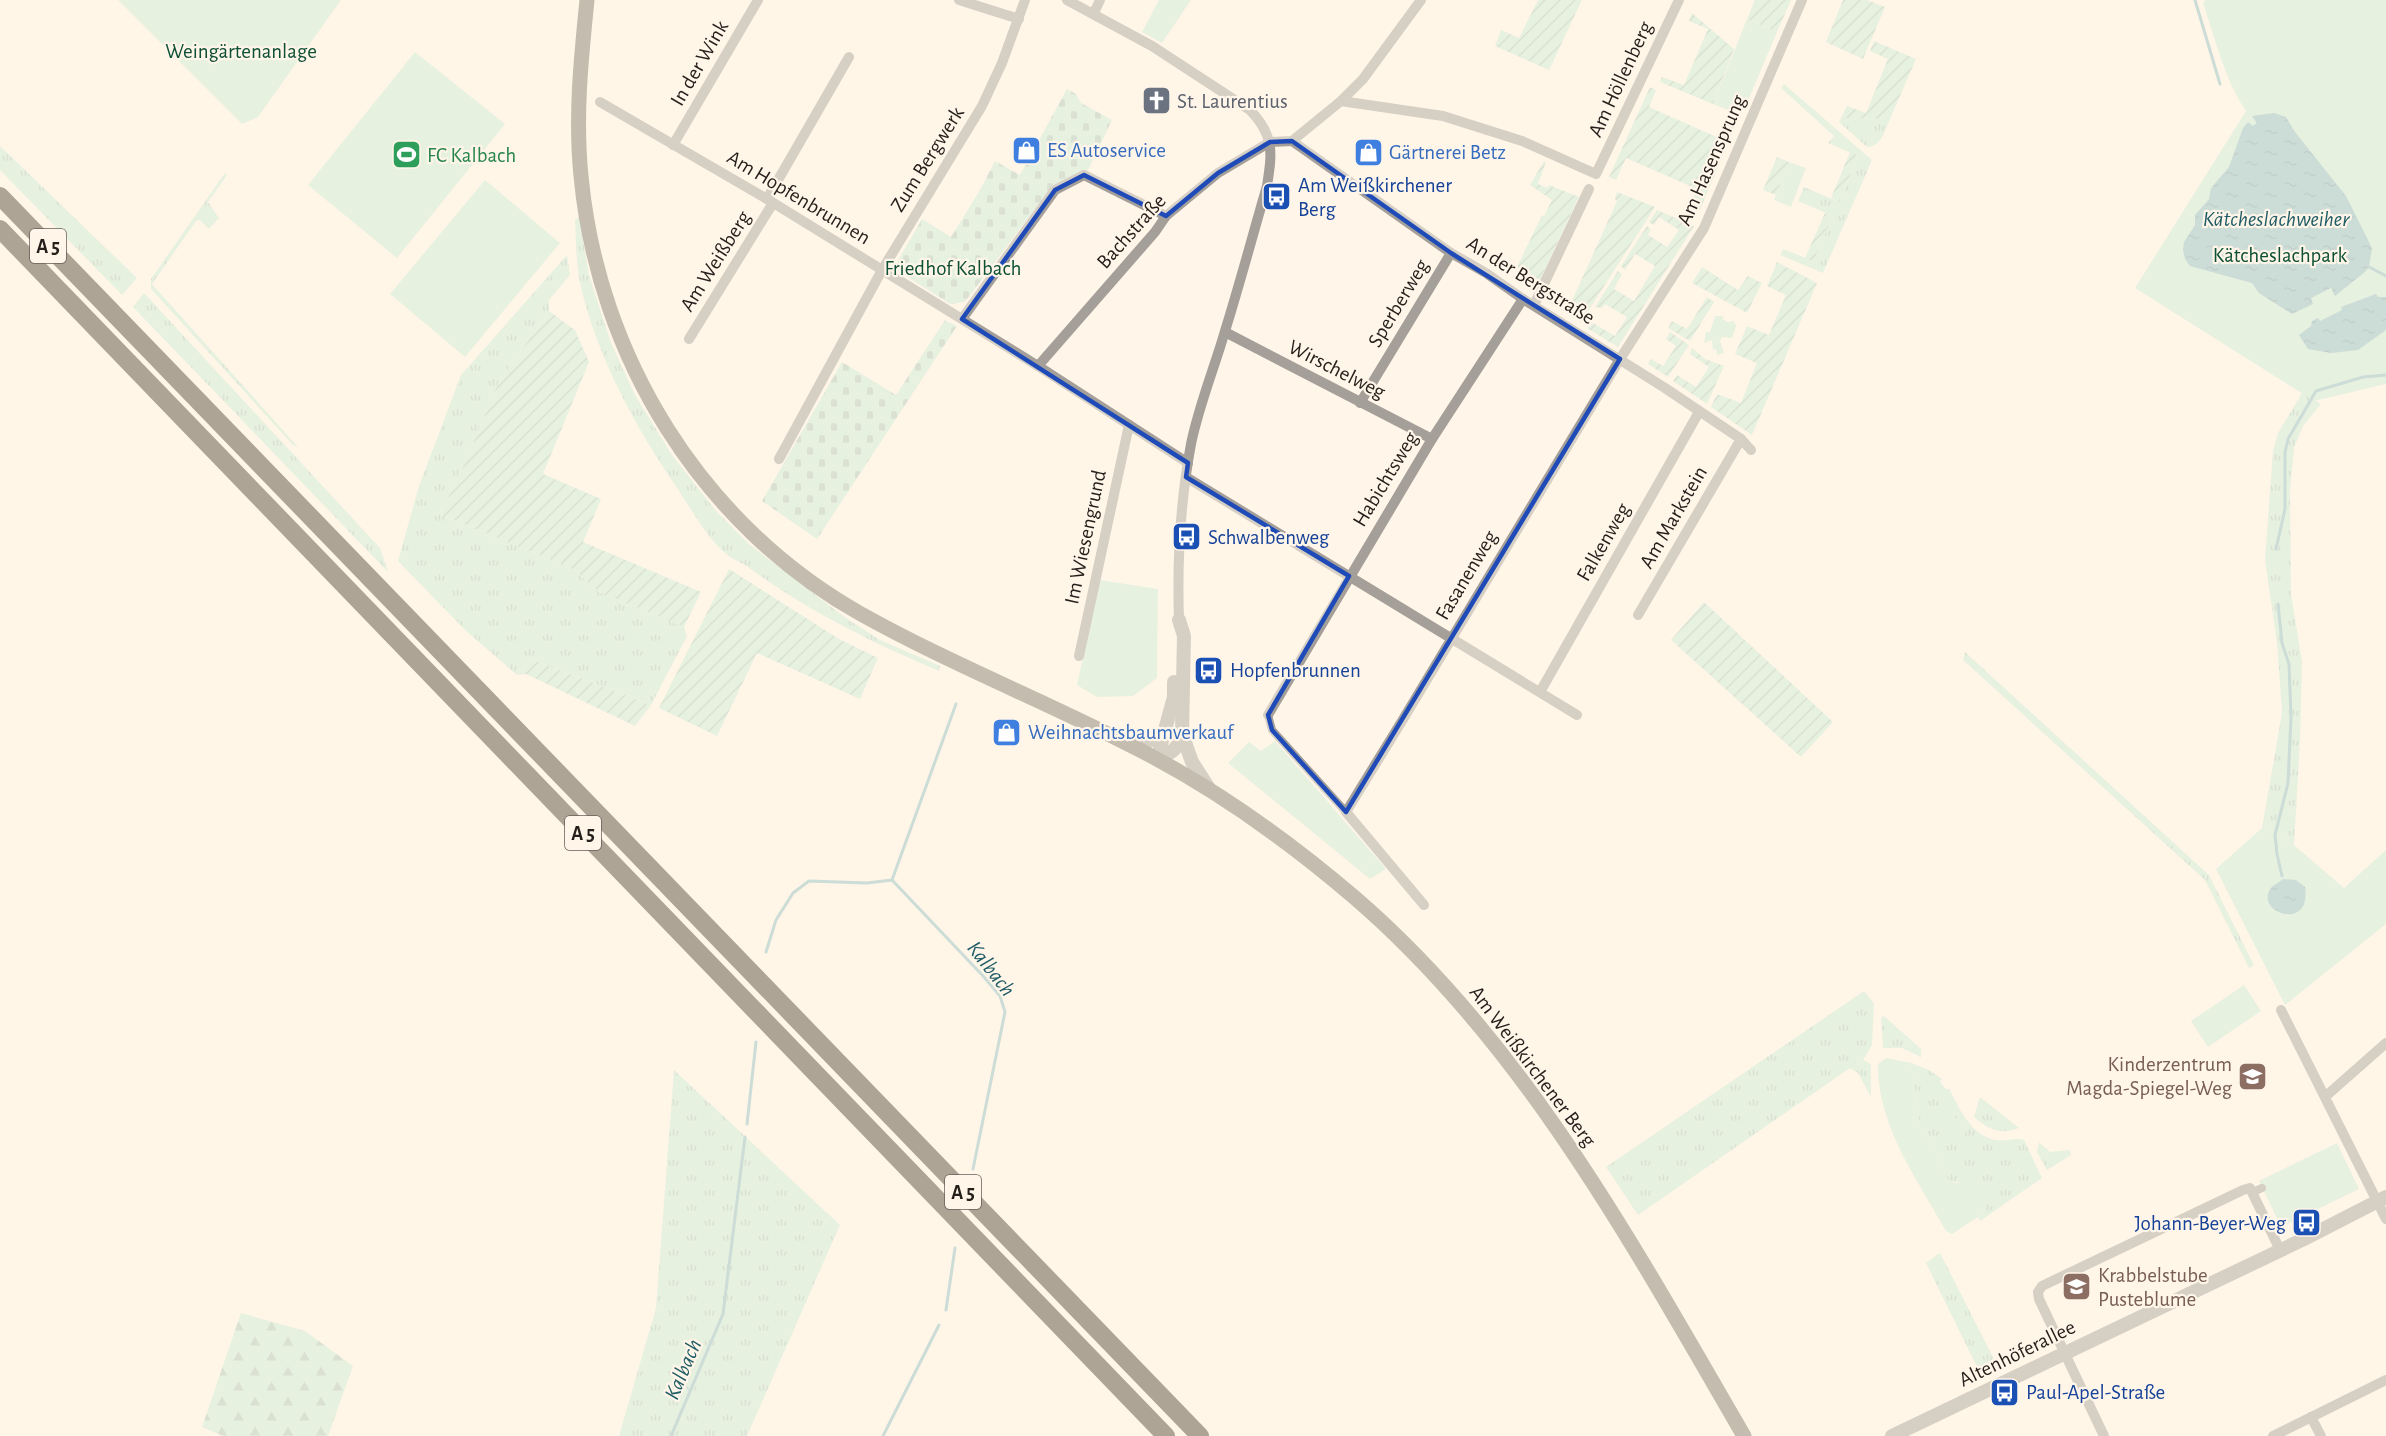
<svg xmlns="http://www.w3.org/2000/svg" width="2386" height="1436" viewBox="0 0 2386 1436" font-family="'Alegreya Sans',sans-serif">
  <defs>
    <pattern id="grass-tufts" width="24" height="20" patternUnits="userSpaceOnUse" patternTransform="scale(1.5)"><rect width="24" height="20" fill="#caead8"/><path d="M3 7l-1-3M5 7V3M7 7l1-3M15 17l-1-3M17 17v-4M19 17l1-3" fill="none" stroke="#adc8b9"/></pattern>
    <pattern id="forest-firs" width="22" height="20" patternUnits="userSpaceOnUse" patternTransform="scale(1.5)"><rect width="22" height="20" fill="#caead8"/><path d="M5 1l3.5 6h-7zM16 11l3.5 6h-7z" fill="#adc8b9"/></pattern>
    <pattern id="cemetery-stones" width="16" height="16" patternUnits="userSpaceOnUse" patternTransform="scale(1.5)"><rect width="16" height="16" fill="#caead8"/><path d="M2 7V4a2 2 0 0 1 4 0v3zM10 15v-3a2 2 0 0 1 4 0v3z" fill="#adc8b9"/></pattern>
    <pattern id="garden-furrows" width="10" height="10" patternUnits="userSpaceOnUse" patternTransform="scale(1.5)"><rect width="10" height="10" fill="#caead8"/><path d="M-1 1l2-2M0 10L10 0M9 11l2-2" fill="none" stroke="#adc8b9"/></pattern>
    <pattern id="water-ripples" width="26" height="14" patternUnits="userSpaceOnUse" patternTransform="scale(1.5)"><rect width="26" height="14" fill="#8fbcc4"/><path d="M2 4q2-2 4 0t4 0M15 11q2-2 4 0t4 0" fill="none" stroke="#7ba1a8"/></pattern>
  </defs>
  <rect width="100%" height="100%" fill="#fff5e8"/>
  <g fill="url(#grass-tufts)">
    <polygon points="1784,84 1872,160 1823,273 1780,255 1783,249 1813,261 1833,216 1798,201 1804,187 1839,202 1858,156 1828,143 1834,136 1781,88"/>
    <path d="M 1841,118 L 1890,119 C 1885,130 1881,147 1867,147 L 1839,122 Z"/>
    <polygon points="0,146 137,278 122,295 0,170"/>
    <polygon points="225,173 227,175 208,202 219,218 209,229 200,220 196,221 152,284 298,447 293,445 151,289 151,279"/>
    <path d="M 579,217 L 589,275 L 611,343 L 635,395 L 672,455 L 717,512 L 749,544 L 843,616 L 880,640 L 940,666 L 939,671 C 872,643 806,610 748,567 C 741,562 731,559 725,553 C 706,536 693,512 679,491 C 636,428 597,358 580,283 C 576,262 576,240 575,220 Z"/>
    <polygon points="567,255 570,275 549,300 549,311 497,385 459,477 439,514 564,565 576,571 597,591 684,627 687,636 651,705 531,659 517,675 466,631 398,561 419,486 461,375"/>
    <polygon points="144,293 380,548 388,572 133,307"/>
    <polygon points="2302,393 2321,404 2303,426 2294,448 2290,489 2291,594 2302,662 2300,741 2294,845 2262,828 2282,713 2277,642 2265,560 2273,451 2278,433"/>
    <polygon points="1965,652 2209,875 2254,965 2249,968 2205,880 1963,660"/>
    <polygon points="1864,991 1874,1003 1872,1045 1863,1060 1871,1064 1871,1097 1858,1073 1850,1068 1638,1215 1606,1167"/>
    <polygon points="1884,1016 1921,1049 1921,1057 1902,1048 1883,1048 1881,1017"/>
    <path d="M 1911,1063 L 1929,1070 L 1942,1079 L 1940,1082 L 1947,1090 L 1949,1089 C 1960,1109 1971,1136 1996,1140 C 2006,1142 2015,1137 2024,1140 L 2042,1178 L 1980,1221 L 1978,1217 L 1984,1213 L 1958,1182 L 1949,1182 L 1930,1140 L 1920,1130 Z"/>
    <polygon points="674,1070 840,1225 747,1436 619,1436 656,1308"/>
    <path d="M 1980,1097 L 2019,1128 C 1998,1135 1990,1130 1974,1117 Z"/>
    <polygon points="2039,1142 2050,1152 2070,1150 2071,1155 2047,1170 2037,1152"/>
    <polygon points="1940,1253 1996,1363 1979,1371 1926,1263"/>
  </g>
  <polygon fill="url(#forest-firs)" points="241,1313 305,1331 353,1366 328,1436 223,1436 202,1427"/>
  <g fill="url(#cemetery-stones)">
    <polygon points="1067,89 1076,94 1081,103 1112,120 1088,170 1052,186 965,302 950,304 897,270 896,264 922,219 951,237 980,190 995,161 1020,175"/>
    <polygon points="945,320 957,326 817,539 762,501 842,362 896,395"/>
  </g>
  <g fill="#caead8">
    <polygon points="118,0 341,0 258,117 242,124"/>
    <polygon points="1159,0 1191,0 1162,43 1142,32"/>
    <path d="M 2206,0 L 2386,0 L 2386,384 L 2314,401 L 2135,288 L 2246,111 C 2225,80 2215,39 2203,3 Z"/>
    <polygon points="1747,19 1777,32 1747,103 1739,99 1733,112 1713,104"/>
    <polygon points="415,52 505,124 397,258 308,185"/>
    <polygon points="1789,162 1806,168 1791,207 1774,200"/>
    <polygon points="485,180 560,243 465,357 390,294"/>
    <polygon points="1715,316 1723,316 1723,319 1727,322 1734,321 1736,326 1732,338 1722,337 1720,341 1724,353 1717,355 1716,349 1713,350 1712,340 1704,343 1706,332 1710,332"/>
    <polygon points="1100,580 1158,589 1157,678 1133,696 1097,697 1077,685"/>
    <polygon points="1275,741 1386,869 1370,879 1228,763 1249,742 1261,751"/>
    <polygon points="2262,828 2294,845 2344,888 2386,850 2386,924 2285,1005 2216,869"/>
    <polygon points="2244,985 2261,1011 2208,1047 2191,1021"/>
    <path d="M 1886,1058 L 1911,1063 L 1920,1130 L 1930,1140 L 1949,1182 L 1973,1185 L 1987,1207 L 1984,1213 L 1952,1234 L 1946,1231 C 1917,1179 1877,1125 1878,1064 Z"/>
    <polygon points="1947,1106 1966,1133 1949,1144 1931,1117"/>
    <polygon points="2337,1143 2359,1189 2281,1227 2259,1181"/>
  </g>
  <g fill="url(#garden-furrows)">
    <polygon points="1538,0 1582,0 1549,70 1495,46 1501,30 1519,38"/>
    <polygon points="1755,0 1791,0 1777,32 1747,19"/>
    <polygon points="1843,0 1867,0 1885,7 1863,59 1826,42"/>
    <polygon points="1692,13 1734,49 1713,104 1660,82 1662,77 1684,85 1708,29 1689,21"/>
    <polygon points="1874,41 1916,59 1890,119 1841,118 1847,106 1866,113 1888,59 1870,51"/>
    <polygon points="1650,87 1656,90 1649,107 1712,135 1720,138 1727,121 1736,124 1700,210 1691,206 1697,189 1626,158 1616,180 1609,177"/>
    <polygon points="1850,152 1858,156 1839,202 1831,198"/>
    <polygon points="1777,157 1789,162 1776,195 1763,190"/>
    <polygon points="1544,161 1546,162 1538,184 1548,188 1549,185 1579,197 1540,280 1517,267 1542,215 1544,216 1552,200 1530,185"/>
    <polygon points="1617,192 1655,207 1581,322 1549,302 1552,295 1571,303 1617,201 1615,199"/>
    <polygon points="1657,210 1694,226 1618,347 1587,328 1593,323 1615,336 1627,317 1605,304 1602,308 1595,307 1618,271 1622,274 1614,289 1634,301 1655,266 1635,254 1625,270 1621,266 1647,226 1651,229 1648,235 1667,247 1679,230 1659,217 1654,225 1649,222"/>
    <polygon points="1825,213 1833,216 1813,262 1805,258"/>
    <polygon points="1777,262 1817,283 1752,435 1711,407 1717,394 1741,403 1757,363 1735,354 1747,326 1769,335 1786,295 1767,286"/>
    <polygon points="1702,267 1738,290 1748,276 1762,283 1747,313 1692,283"/>
    <polygon points="1707,297 1714,302 1690,341 1668,328 1672,321 1687,329"/>
    <polygon points="549,311 575,330 589,362 543,474 601,499 583,542 701,592 684,627 597,591 576,571 564,565 439,514 459,477 497,385"/>
    <polygon points="1670,332 1689,345 1668,377 1648,364 1651,359 1663,366 1676,346 1666,339"/>
    <polygon points="1692,348 1705,359 1724,366 1707,404 1673,381 1677,375 1696,387 1709,367 1690,354"/>
    <polygon points="729,569 839,639 878,658 860,699 757,653 717,736 659,708"/>
    <polygon points="1704,602 1833,722 1801,757 1671,640"/>
    <polygon points="531,659 651,705 635,726 526,674 517,675"/>
  </g>
  <g fill="url(#water-ripples)">
    <polygon points="2274,113 2286,117 2295,132 2346,196 2372,248 2369,267 2365,272 2335,296 2331,288 2311,298 2313,304 2292,314 2259,293 2252,283 2190,266 2185,259 2183,250 2184,242 2195,225 2195,215 2209,199 2211,188 2229,167 2243,128 2248,122 2253,126 2257,123 2252,116"/>
    <polygon points="2376,294 2378,297 2386,297 2386,330 2358,350 2331,353 2308,349 2299,335 2311,326 2312,321 2318,318 2320,321 2342,310 2341,307"/>
    <path d="M 2283,879 L 2296,880 L 2305,887 C 2312,933 2253,912 2271,888 C 2273,885 2280,882 2283,879 Z"/>
  </g>
  <g fill="none" stroke-linecap="round" stroke-linejoin="round">
    <g stroke="#8fbcc4" stroke-width="3">
      <polyline points="2195,0 2220,84"/>
      <polyline points="2369,267 2386,276"/>
      <polyline points="2276,549 2285,509 2285,452 2288,439 2316,391 2363,377 2386,375"/>
      <polyline points="2278,604 2282,643 2289,664 2291,717 2288,783 2275,835 2277,854 2282,876"/>
      <polyline points="956,704 892,880 984,977 1000,996 1005,1012 973,1169"/>
      <polyline points="766,952 776,920 793,893 809,881 867,883 892,880"/>
      <polyline points="747,1124 756,1042"/>
      <polyline points="946,1310 955,1248"/>
      <polyline points="671,1436 723,1314 745,1137"/>
      <polyline points="883,1436 939,1325"/>
    </g>
    <g stroke="#a49f99" stroke-width="8">
      <polyline points="1268,715 1272,730 1346,812"/>
      <polyline points="2253,1192 2262,1188"/>
    </g>
    <g stroke="#a49f99" stroke-width="10">
      <polyline points="959,0 1019,19"/>
      <path d="M 1067,0 L 1152,46 L 1250,110 C 1275,136 1272,153 1267,186 C 1253,234 1240,283 1225,331 C 1214,369 1199,405 1191,444 C 1180,503 1177,561 1179,620"/>
      <polyline points="1094,13 1100,0"/>
      <polyline points="1341,101 1443,116 1522,141 1596,174 1679,0"/>
      <polyline points="600,102 767,199 1038,366 1188,463"/>
      <polyline points="1292,141 1451,253 1486,273 1523,299 1665,388 1741,439 1751,450"/>
      <polyline points="673,145 758,0"/>
      <polyline points="767,199 849,57"/>
      <polyline points="1534,305 1589,189"/>
      <polyline points="962,319 1055,190 1084,175 1166,216"/>
      <polyline points="1225,332 1432,439"/>
      <polyline points="689,339 773,203"/>
      <polyline points="1038,366 1155,232 1166,216 1218,173 1270,142 1292,141 1341,101 1363,79 1421,0"/>
      <polyline points="1360,403 1451,253"/>
      <polyline points="779,459 882,270 982,106 1002,63 1025,0"/>
      <polyline points="1186,477 1577,715"/>
      <polyline points="1638,615 1741,439"/>
      <polyline points="1079,656 1129,425"/>
      <polyline points="1540,692 1699,412"/>
      <polyline points="1268,715 1432,439 1523,299"/>
      <polyline points="1424,905 1346,812 1402,721 1620,359 1704,228 1802,0"/>
      <polyline points="2281,1010 2386,1219"/>
      <polyline points="2326,1096 2386,1043"/>
      <polyline points="2311,1417 2321,1436"/>
      <polyline points="2104,1436 2039,1299 2038,1292 2042,1286 2243,1190 2250,1188 2280,1250"/>
      <polyline points="2273,1436 2386,1380"/>
    </g>
    <g stroke="#a49f99" stroke-width="14">
      <polyline points="1182,734 1192,762 1210,790"/>
      <polyline points="1130,745 1145,743 1165,732"/>
      <path d="M 1157,759 C 1171,753 1178,750 1182,734 L 1184,636 L 1179,620"/>
      <polyline points="1157,759 1174,697 1174,682"/>
      <polyline points="1892,1436 2304,1239 2386,1197"/>
    </g>
    <path stroke="#7d766c" stroke-width="15" d="M 587,0 C 581,59 575,117 581,176 C 598,357 702,525 861,614 C 956,667 1057,706 1153,757 C 1224,795 1292,844 1354,897 C 1524,1043 1633,1245 1744,1436"/>
    <g stroke="#4a4033" stroke-width="18">
      <polyline points="0,196 1200,1436"/>
      <polyline points="0,229 1166,1436"/>
    </g>
  </g>
  <path d="M0 0H2386V1436H0ZM 1292,141 L 1451,253 L 1620,359 L 1346,812 L 1272,730 L 1268,715 L 1349,576 L 1186,477 L 1188,463 L 962,319 L 1055,190 L 1084,175 L 1166,216 L 1218,173 L 1270,142 Z" fill="#fff5e8" fill-opacity=".55" fill-rule="evenodd"/>
  <path fill="none" stroke="#1f4bb9" stroke-width="4.5" stroke-linejoin="round" d="M 1292,141 L 1451,253 L 1620,359 L 1346,812 L 1272,730 L 1268,715 L 1349,576 L 1186,477 L 1188,463 L 962,319 L 1055,190 L 1084,175 L 1166,216 L 1218,173 L 1270,142 Z"/>
  <defs>
    <symbol id="church-square" viewBox="-11 -11 22 22"><rect x="-9" y="-9" width="18" height="18" rx="4" fill="#6b7280" stroke="#fff5e8"/><path d="M-1.2-6h2.4v3.5h3.3v2.4h-3.3V6h-2.4V-.1h-3.3v-2.4h3.3Z" fill="#fff"/></symbol>
    <symbol id="shop-square" viewBox="-11 -11 22 22"><rect x="-9" y="-9" width="18" height="18" rx="4" fill="#3f7fe0" stroke="#fff5e8"/><path d="M-5-2.5h2.3a2.7 3.5 0 0 1 5.4 0H5L5.5 6h-11ZM-1.5-2.5h3a1.5 2.3 0 0 0-3 0Z" fill="#fff"/></symbol>
    <symbol id="stadium-square" viewBox="-11 -11 22 22"><rect x="-9" y="-9" width="18" height="18" rx="4" fill="#2e9e5b" stroke="#fff5e8"/><path d="M0-5a6.5 5 0 1 0 0 10a6.5 5 0 1 0 0-10ZM-3.5-1.8h7v3.6h-7Z" fill="#fff"/></symbol>
    <symbol id="bus-square" viewBox="-11 -11 22 22"><rect x="-9" y="-9" width="18" height="18" rx="4" fill="#1a4fb4" stroke="#fff5e8"/><path d="M-5-6H5V4H4V6H2V4H-2V6H-4V4H-5ZM-3.5-4V0h7V-4ZM-3.5 1.2v1.5H-2V1.2ZM2 1.2v1.5H3.5V1.2Z" fill="#fff"/></symbol>
    <symbol id="school-square" viewBox="-11 -11 22 22"><rect x="-9" y="-9" width="18" height="18" rx="4" fill="#8d6e63" stroke="#fff5e8"/><path d="M0-5L7-2L0 1L-7-2ZM-4 1L0 2.5L4 1V4Q0 6-4 4Z" fill="#fff"/></symbol>
  </defs>
  <g fill-rule="evenodd">
    <use href="#church-square" x="1140" y="84" width="33" height="33"/>
    <use href="#shop-square" x="1010" y="134" width="33" height="33"/>
    <use href="#shop-square" x="1352" y="136" width="33" height="33"/>
    <use href="#stadium-square" x="390" y="138" width="33" height="33"/>
    <use href="#bus-square" x="1260" y="180" width="33" height="33"/>
    <use href="#bus-square" x="1170" y="520" width="33" height="33"/>
    <use href="#bus-square" x="1192" y="654" width="33" height="33"/>
    <use href="#shop-square" x="990" y="716" width="33" height="33"/>
    <use href="#school-square" x="2236" y="1060" width="33" height="33"/>
    <use href="#bus-square" x="2290" y="1206" width="33" height="33"/>
    <use href="#school-square" x="2060" y="1270" width="33" height="33"/>
    <use href="#bus-square" x="1988" y="1376" width="33" height="33"/>
  </g>
  <g text-anchor="middle" stroke-width="4.5" stroke-linejoin="round" paint-order="stroke">
    <g fill="#fff5e8" stroke="#665f58" stroke-width="1.5">
      <rect x="30" y="229" width="36" height="34" rx="4.5"/>
      <rect x="565" y="816" width="36" height="34" rx="4.5"/>
      <rect x="945" y="1175" width="36" height="34" rx="4.5"/>
    </g>
    <g font-size="20" font-weight="bold" fill="#241f1a">
      <text x="48" y="253">A 5</text>
      <text x="583" y="840">A 5</text>
      <text x="963" y="1199">A 5</text>
    </g>
    <g font-size="21" fill="#0d5035" stroke="#fff5e8">
      <text x="241" y="58">Weingärtenanlage</text>
      <text x="2280" y="262">Kätcheslachpark</text>
      <text x="953" y="275">Friedhof Kalbach</text>
    </g>
    <g font-size="21" fill="#241f1a" stroke="#fff5e8">
      <text transform="translate(699 63) rotate(-60)" y="7">In der Wink</text>
      <text transform="translate(1620 79) rotate(-65)" y="7">Am Höllenberg</text>
      <text transform="translate(927 159) rotate(-58)" y="7">Zum Bergwerk</text>
      <text transform="translate(1711 160) rotate(-66)" y="7">Am Hasensprung</text>
      <text transform="translate(799 197) rotate(31)" y="7">Am Hopfenbrunnen</text>
      <text transform="translate(1131 231) rotate(-48)" y="7">Bachstraße</text>
      <text transform="translate(715 261) rotate(-58)" y="7">Am Weißberg</text>
      <text transform="translate(1531 280) rotate(32)" y="7">An der Bergstraße</text>
      <text transform="translate(1398 303) rotate(-59)" y="7">Sperberweg</text>
      <text transform="translate(1337 369) rotate(27)" y="7">Wirschelweg</text>
      <text transform="translate(1385 479) rotate(-59)" y="7">Habichtsweg</text>
      <text transform="translate(1673 517) rotate(-60)" y="7">Am Markstein</text>
      <text transform="translate(1085 537) rotate(-78)" y="7">Im Wiesengrund</text>
      <text transform="translate(1603 542) rotate(-60)" y="7">Falkenweg</text>
      <text transform="translate(1466 575) rotate(-59)" y="7">Fasanenweg</text>
      <text transform="translate(1533 1066) rotate(53)" y="7">Am Weißkirchener Berg</text>
      <text transform="translate(2017 1353) rotate(-26)" y="7">Altenhöferallee</text>
    </g>
    <g font-size="21" fill="#5b616d" stroke="#fff5e8" text-anchor="start">
      <text x="1177" y="108">St. Laurentius</text>
    </g>
    <g font-size="21" fill="#366cbe" stroke="#fff5e8" text-anchor="start">
      <text x="1047" y="157">ES Autoservice</text>
      <text x="1389" y="159">Gärtnerei Betz</text>
      <text x="1028" y="739">Weihnachtsbaumverkauf</text>
    </g>
    <g font-size="21" fill="#27864d" stroke="#fff5e8" text-anchor="start">
      <text x="427" y="162">FC Kalbach</text>
    </g>
    <g font-size="21" fill="#164399" stroke="#fff5e8" text-anchor="start">
      <text x="1298" y="192">Am Weißkirchener<tspan x="1298" dy="24">Berg</tspan></text>
      <text x="1208" y="544">Schwalbenweg</text>
      <text x="1230" y="677">Hopfenbrunnen</text>
      <text x="2286" y="1230" text-anchor="end">Johann-Beyer-Weg</text>
      <text x="2026" y="1399">Paul-Apel-Straße</text>
    </g>
    <g font-size="21" fill="#785e54" stroke="#fff5e8" text-anchor="end">
      <text x="2232" y="1071">Kinderzentrum<tspan x="2232" dy="24">Magda-Spiegel-Weg</tspan></text>
      <text x="2098" y="1282" text-anchor="start">Krabbelstube<tspan x="2098" dy="24">Pusteblume</tspan></text>
    </g>
    <g font-size="22" font-style="italic" fill="#205d67" stroke="#fff5e8">
      <text x="2276" y="226">Kätcheslachweiher</text>
      <text transform="translate(992 968) rotate(52)" y="8">Kalbach</text>
      <text transform="translate(682 1369) rotate(-67)" y="8">Kalbach</text>
    </g>
  </g>
</svg>
